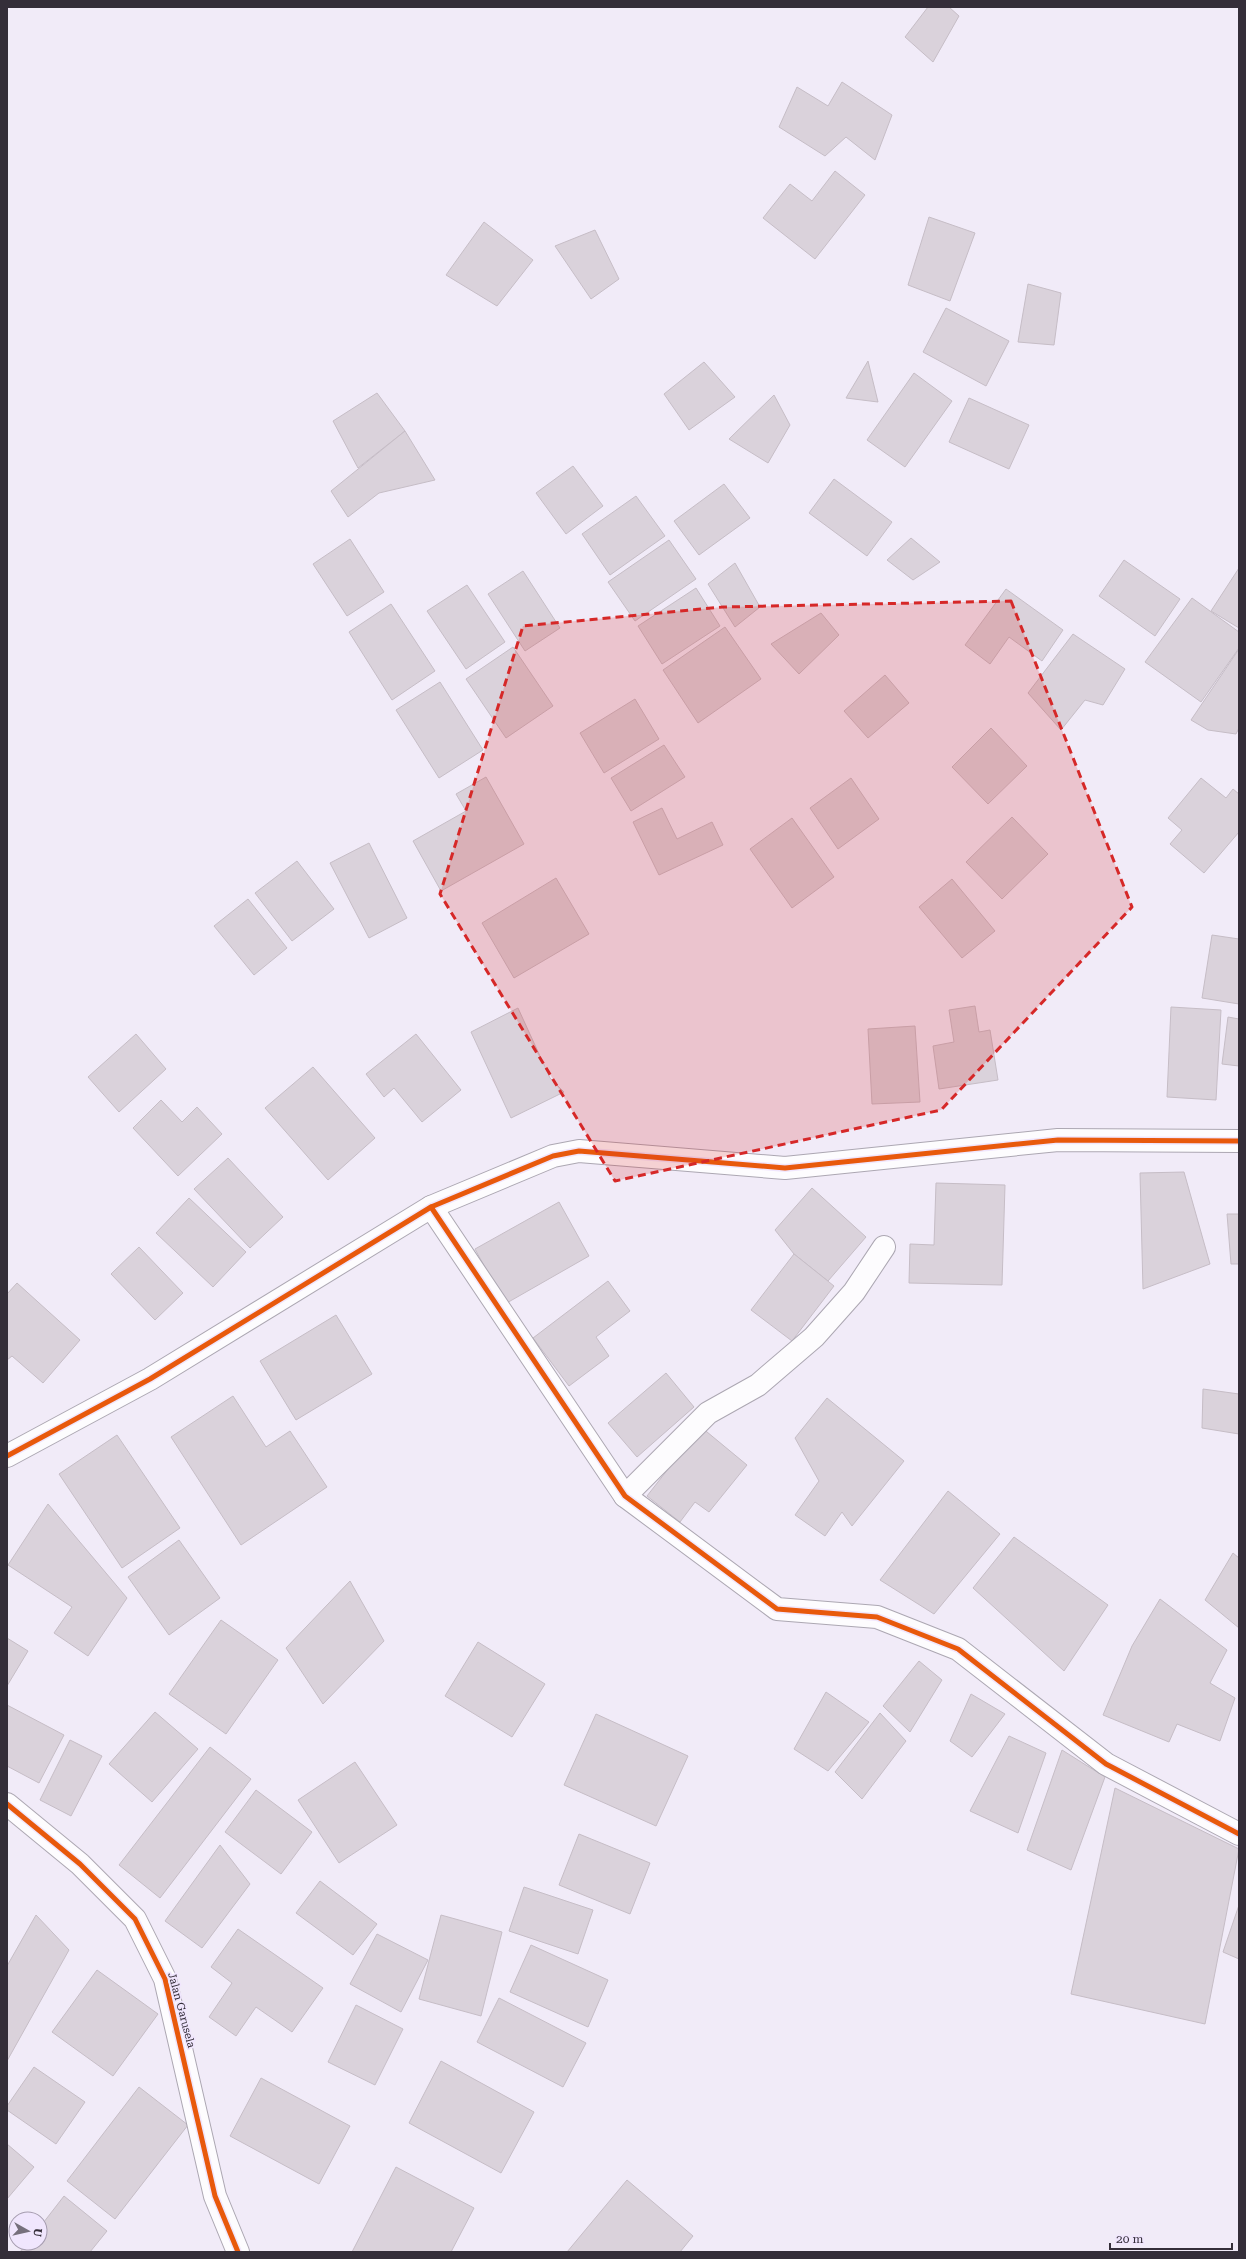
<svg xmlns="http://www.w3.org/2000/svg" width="1246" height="2259" viewBox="0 0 1246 2259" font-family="'Roboto Serif',serif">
  <rect width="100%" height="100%" fill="#f1ebf8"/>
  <g fill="#dad2db" stroke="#c6bdc6">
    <polygon points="928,7 949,7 959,16 933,62 905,37"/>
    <polygon points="842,82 892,115 875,160 846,137 825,156 779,127 797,87 828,106"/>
    <polygon points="835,171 865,195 815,259 763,218 790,184 812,201"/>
    <polygon points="929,217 975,233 950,301 908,285"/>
    <polygon points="484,222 533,260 497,306 446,275"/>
    <polygon points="595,230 619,279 591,299 555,246"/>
    <polygon points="1028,284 1061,293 1054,345 1018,342"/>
    <polygon points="946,308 1009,341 986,386 923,352"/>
    <polygon points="868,361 878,402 846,398"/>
    <polygon points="704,362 735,397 689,430 664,394"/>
    <polygon points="914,373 952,401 905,467 867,440"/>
    <polygon points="377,393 405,431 358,468 333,421"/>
    <polygon points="774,395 790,425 768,463 729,439"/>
    <polygon points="969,398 1029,425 1009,469 949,442"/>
    <polygon points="405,431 435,480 379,493 348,517 331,491"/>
    <polygon points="573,466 603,506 566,534 536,493"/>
    <polygon points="834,479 892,522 867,556 809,513"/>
    <polygon points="724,484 750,518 699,555 674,521"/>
    <polygon points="636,496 665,536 610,575 582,534"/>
    <polygon points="911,538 940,562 913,580 887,560"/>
    <polygon points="350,539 384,592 347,616 313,564"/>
    <polygon points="669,540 696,579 635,621 608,582"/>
    <polygon points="1124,560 1180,599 1155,636 1099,596"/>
    <polygon points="735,563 760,607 735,627 708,584"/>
    <polygon points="1239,568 1239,628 1211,611"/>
    <polygon points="523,571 560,628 525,651 488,594"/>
    <polygon points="467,585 505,642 466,669 427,611"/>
    <polygon points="696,588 720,626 662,664 638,626"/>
    <polygon points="1006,589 1063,630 1042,661 1009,637 990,664 965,645"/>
    <polygon points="1192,598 1239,632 1239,648 1201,702 1145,662"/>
    <polygon points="391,604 435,671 392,700 349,632"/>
    <polygon points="821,613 839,635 799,674 771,644"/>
    <polygon points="725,627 761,679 698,723 663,670"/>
    <polygon points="1073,634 1125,669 1103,705 1085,700 1061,730 1028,693"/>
    <polygon points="513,647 553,706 506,738 466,679"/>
    <polygon points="1239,649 1239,728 1236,734 1208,730 1191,720"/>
    <polygon points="885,675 909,703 868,738 844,711"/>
    <polygon points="440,682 483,750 439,778 396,710"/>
    <polygon points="635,699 659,739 604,773 580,733"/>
    <polygon points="991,728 1027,766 988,804 952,767"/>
    <polygon points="664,745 685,777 631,811 611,778"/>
    <polygon points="486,777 524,844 441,891 413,841 466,811 456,794"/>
    <polygon points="851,778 879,819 838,849 810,808"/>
    <polygon points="1201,778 1226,798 1233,789 1239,794 1239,832 1204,873 1170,844 1182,830 1168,818"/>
    <polygon points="662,808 677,839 712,822 723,845 659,875 633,822"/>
    <polygon points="1012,817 1048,854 1002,899 966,862"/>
    <polygon points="792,818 834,877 792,908 750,849"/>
    <polygon points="369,843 407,918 369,938 330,863"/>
    <polygon points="297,861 334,909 292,941 255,893"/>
    <polygon points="556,878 589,934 514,978 482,923"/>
    <polygon points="952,879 995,931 962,958 919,907"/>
    <polygon points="248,899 287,948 254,975 214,926"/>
    <polygon points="1212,935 1239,939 1239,1004 1202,998"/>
    <polygon points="975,1006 979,1032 990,1030 998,1080 939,1089 933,1046 954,1042 949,1010"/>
    <polygon points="1171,1007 1221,1010 1216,1100 1167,1097"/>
    <polygon points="518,1008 550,1078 564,1092 511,1118 471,1032"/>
    <polygon points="1228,1017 1239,1019 1239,1066 1222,1064"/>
    <polygon points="915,1026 920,1102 872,1104 868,1029"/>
    <polygon points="136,1034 166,1069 119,1112 88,1077"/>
    <polygon points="416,1034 461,1090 422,1122 394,1088 384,1097 366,1074"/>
    <polygon points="313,1067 375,1138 328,1180 265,1108"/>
    <polygon points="161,1100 182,1122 197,1107 222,1134 178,1176 133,1128"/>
    <polygon points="228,1158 283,1217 250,1248 194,1189"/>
    <polygon points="1184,1172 1210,1264 1143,1289 1140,1173"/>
    <polygon points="936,1183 1005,1185 1002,1285 909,1283 910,1244 934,1245"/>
    <polygon points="812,1188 866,1237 828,1281 794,1254 775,1230"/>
    <polygon points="189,1198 246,1252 213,1287 156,1233"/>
    <polygon points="559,1202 589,1256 505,1304 475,1249"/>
    <polygon points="1227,1214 1239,1214 1239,1264 1231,1264"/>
    <polygon points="139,1247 183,1293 155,1320 111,1274"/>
    <polygon points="794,1254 834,1286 792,1341 751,1310"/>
    <polygon points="608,1281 630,1311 596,1337 609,1356 569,1386 533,1338"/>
    <polygon points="17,1283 80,1340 43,1383 12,1356 7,1360 7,1294"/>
    <polygon points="336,1315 372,1374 296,1420 260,1361"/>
    <polygon points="666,1373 694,1407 637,1457 608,1423"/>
    <polygon points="1203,1389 1239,1394 1239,1434 1202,1428"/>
    <polygon points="233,1396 266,1447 290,1431 327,1487 241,1545 171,1437"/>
    <polygon points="827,1398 904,1461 852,1526 842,1512 825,1536 795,1515 819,1481 795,1438"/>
    <polygon points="701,1427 747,1465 709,1512 695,1502 680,1522 647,1496"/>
    <polygon points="117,1435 180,1528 122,1568 59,1474"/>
    <polygon points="948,1491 1000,1534 934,1614 880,1580"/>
    <polygon points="48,1504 127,1598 88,1656 54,1633 72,1607 8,1565"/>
    <polygon points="1014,1537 1108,1605 1064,1671 973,1588"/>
    <polygon points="179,1540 220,1598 169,1635 128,1577"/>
    <polygon points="1233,1553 1239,1558 1239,1628 1205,1600"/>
    <polygon points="350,1581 384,1641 323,1704 286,1648"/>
    <polygon points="1160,1599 1227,1650 1210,1683 1235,1698 1220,1741 1177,1724 1169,1742 1103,1715 1132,1646"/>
    <polygon points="221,1620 278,1660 226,1734 169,1694"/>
    <polygon points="7,1638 28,1651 7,1686"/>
    <polygon points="478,1642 545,1684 512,1737 445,1696"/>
    <polygon points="919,1661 942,1680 910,1732 883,1706"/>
    <polygon points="826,1692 869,1722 828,1771 794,1749"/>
    <polygon points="971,1694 1005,1714 972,1757 950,1741"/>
    <polygon points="7,1705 64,1735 39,1783 7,1766"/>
    <polygon points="155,1712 198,1749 152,1802 109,1764"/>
    <polygon points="880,1713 906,1741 862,1799 835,1772"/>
    <polygon points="596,1714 688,1756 656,1826 564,1785"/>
    <polygon points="1009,1736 1046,1753 1018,1833 970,1811"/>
    <polygon points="70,1740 102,1756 71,1816 40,1800"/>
    <polygon points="210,1747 251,1779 160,1898 119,1865"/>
    <polygon points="1062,1750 1105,1777 1071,1870 1027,1850"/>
    <polygon points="355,1762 397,1825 339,1863 298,1800"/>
    <polygon points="1115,1788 1239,1849 1205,2024 1071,1994"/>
    <polygon points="256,1790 312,1832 281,1874 225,1832"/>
    <polygon points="579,1834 650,1863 630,1914 559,1885"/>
    <polygon points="220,1845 250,1884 202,1948 165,1921"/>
    <polygon points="320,1881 377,1924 353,1955 296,1913"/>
    <polygon points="524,1887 593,1910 578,1954 509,1931"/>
    <polygon points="1239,1905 1239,1959 1223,1952"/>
    <polygon points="36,1915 69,1950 7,2061 7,1966"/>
    <polygon points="441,1915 502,1932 481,2016 419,1999"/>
    <polygon points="238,1929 323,1988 292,2032 256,2007 236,2036 209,2017 232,1983 211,1967"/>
    <polygon points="377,1934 428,1960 401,2012 350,1984"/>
    <polygon points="531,1945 608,1980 588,2027 510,1992"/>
    <polygon points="97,1970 158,2014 113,2076 52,2032"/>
    <polygon points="499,1998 586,2043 563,2087 477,2042"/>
    <polygon points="356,2005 403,2029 375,2085 328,2062"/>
    <polygon points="441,2061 534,2112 501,2173 409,2123"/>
    <polygon points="34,2067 85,2102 56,2144 7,2110 7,2106"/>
    <polygon points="261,2078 350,2126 319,2184 230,2136"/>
    <polygon points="139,2087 188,2125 115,2219 67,2181"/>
    <polygon points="7,2144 34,2167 7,2199"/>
    <polygon points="396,2167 474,2208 451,2252 352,2252"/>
    <polygon points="627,2180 693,2236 680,2252 567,2252"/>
    <polygon points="64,2196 107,2231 90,2252 20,2252 27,2243 40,2243 40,2227"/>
  </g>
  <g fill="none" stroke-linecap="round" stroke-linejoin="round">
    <defs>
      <g id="minor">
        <polyline points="431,1207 625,1496 777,1609 877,1617 958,1649 1106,1764 1239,1834"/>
        <polyline points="7,1456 150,1379 431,1207 553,1156 579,1151 785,1168 1058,1140 1239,1141"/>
        <polyline points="625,1496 708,1413 758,1385 814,1337 854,1292 884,1247"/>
        <polyline points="7,1804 80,1864 135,1919 165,1979 215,2196 238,2252"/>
      </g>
    </defs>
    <use href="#minor" stroke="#aca7b2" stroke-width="24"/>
    <use href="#minor" stroke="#fdfcfe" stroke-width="22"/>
    <defs>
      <g id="cycleway">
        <polyline points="431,1207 625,1496 777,1609 877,1617 958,1649 1106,1764 1239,1834"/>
        <polyline points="7,1456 150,1379 431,1207 553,1156 579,1151 785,1168 1058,1140 1239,1141"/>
        <polyline points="7,1804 80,1864 135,1919 165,1979 215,2196 238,2252"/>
      </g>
    </defs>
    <use href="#cycleway" stroke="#f0e6fd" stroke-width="8"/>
    <use href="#cycleway" stroke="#e8590c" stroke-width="5"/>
  </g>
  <path fill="#d62828" fill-opacity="0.2" stroke="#d62828" stroke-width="3" stroke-dasharray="8 5" stroke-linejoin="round" d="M 1011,601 L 1132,907 L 941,1110 L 615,1181 L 440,894 L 523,626 L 723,607 Z"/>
  <g text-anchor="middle" stroke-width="3.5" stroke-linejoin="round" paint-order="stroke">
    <g font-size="11" fill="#342e39" stroke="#f0e6fd">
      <text transform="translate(182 2010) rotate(75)" y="4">Jalan Garusela</text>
    </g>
  </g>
  <rect width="1246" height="2259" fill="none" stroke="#342e39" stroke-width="16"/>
  <g transform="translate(28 2231) rotate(98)"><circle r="19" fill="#f0e6fd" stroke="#a59caf"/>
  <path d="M0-3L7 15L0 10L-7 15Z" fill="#76707c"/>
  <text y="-6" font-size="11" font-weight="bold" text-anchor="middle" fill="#342e39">U</text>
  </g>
  <path d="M1110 2243v6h122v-6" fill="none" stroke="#342e39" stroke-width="2"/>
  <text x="1116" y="2243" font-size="12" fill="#342e39" stroke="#f0e6fd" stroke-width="3" paint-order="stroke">20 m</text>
</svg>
